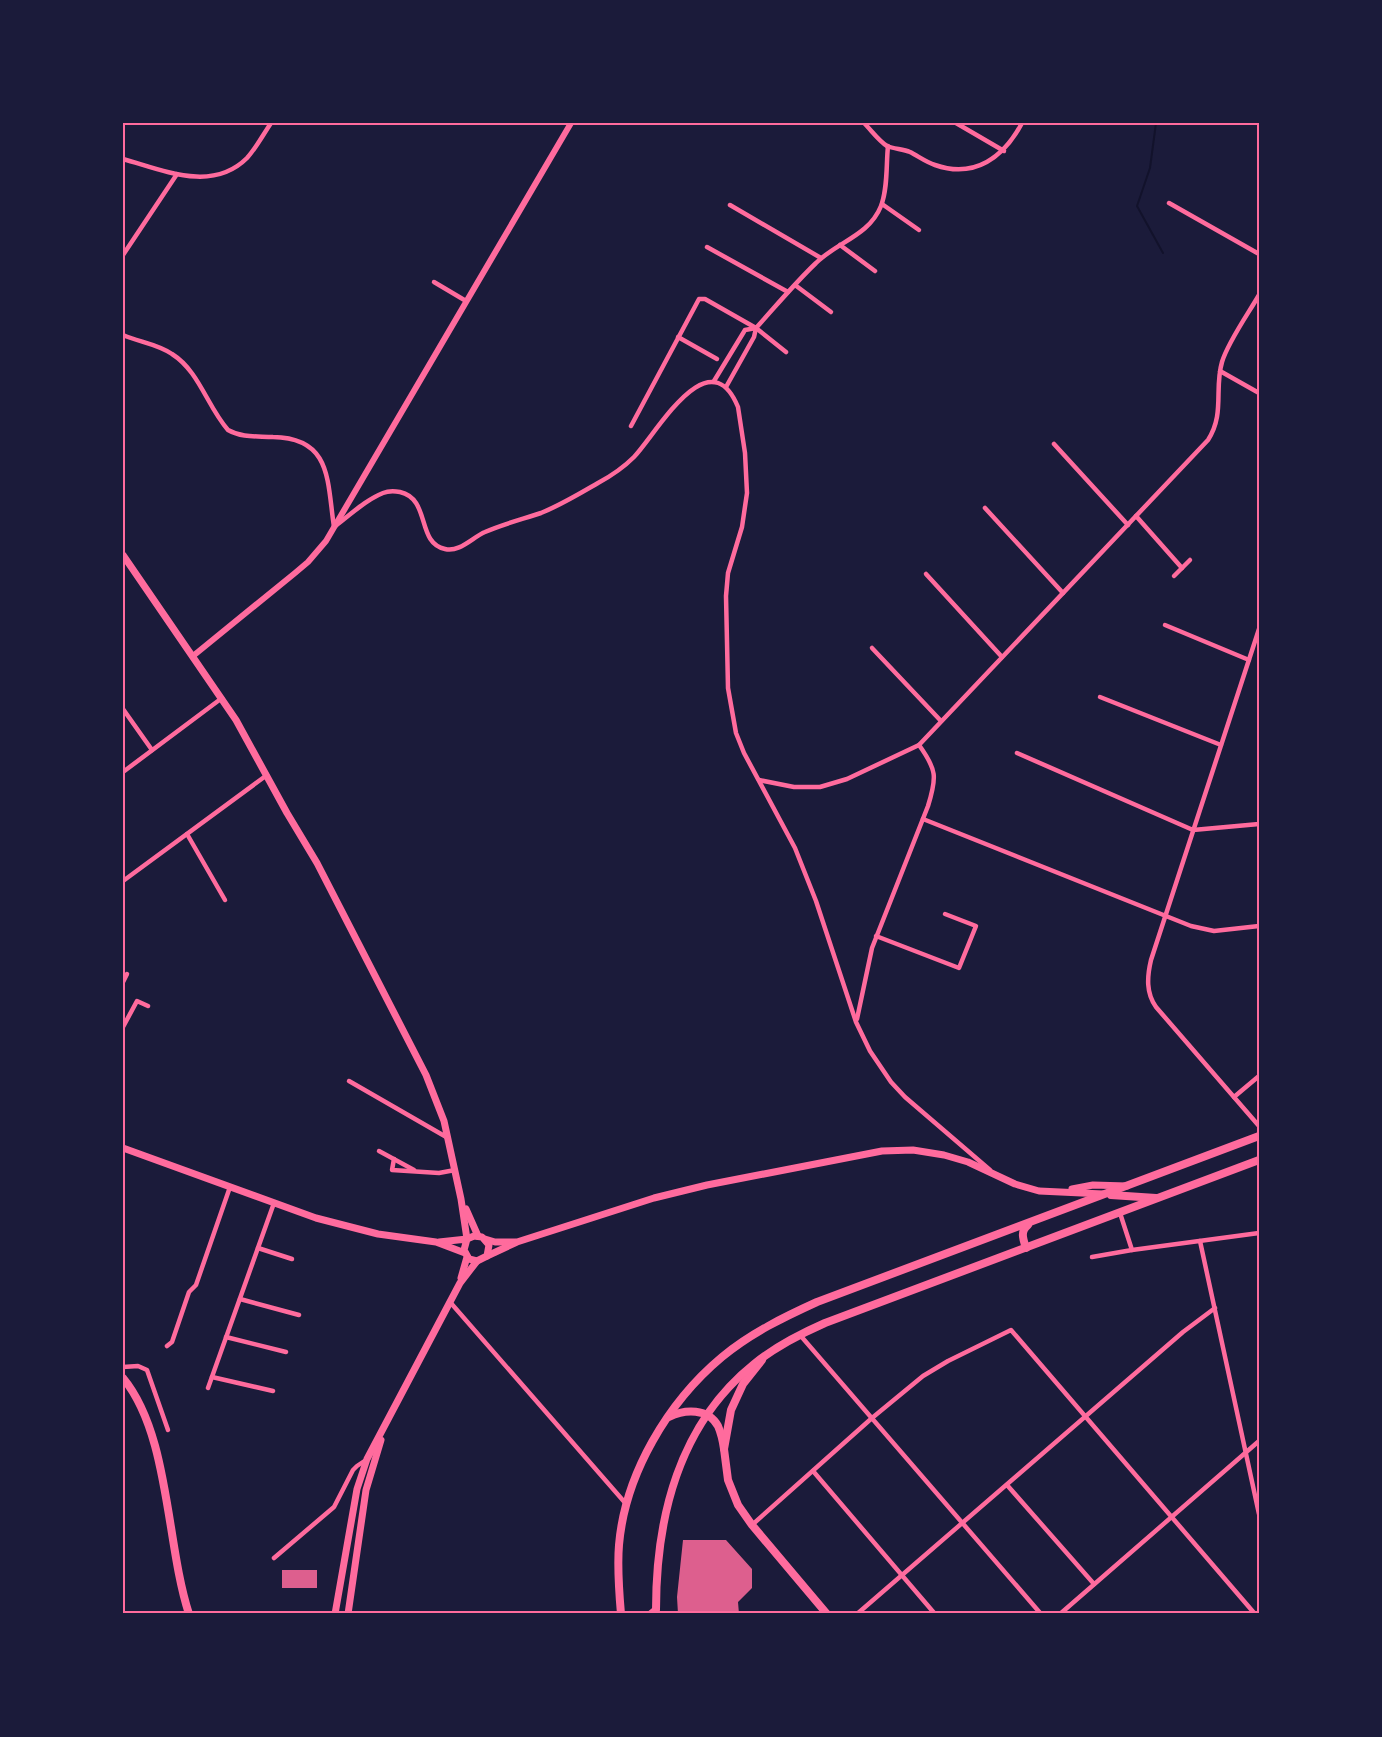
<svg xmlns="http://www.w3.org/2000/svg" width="1382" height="1737" viewBox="0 0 1382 1737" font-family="Overpass,sans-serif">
  <rect width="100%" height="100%" fill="#1b1b3a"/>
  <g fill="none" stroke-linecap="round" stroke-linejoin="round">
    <polyline stroke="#12122b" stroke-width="2" points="1156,123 1150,168 1137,206 1163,253"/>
  </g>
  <g fill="#dd5f8e">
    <polygon points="683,1540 726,1540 752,1569 752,1588 738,1602 739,1614 678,1614 677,1597"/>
    <rect x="282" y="1570" width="35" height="18"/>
  </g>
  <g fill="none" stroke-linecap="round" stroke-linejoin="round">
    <g stroke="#ff6b9d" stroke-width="4.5">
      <path d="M 864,123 C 871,130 879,141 887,146 C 894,149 903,149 910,152 C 918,156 926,162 935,165 C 975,179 1004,157 1022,123"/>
      <polyline points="956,123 1004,151"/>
      <path d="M 123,159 C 163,170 212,193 247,158 C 256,148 263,135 271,123"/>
      <polyline points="1169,203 1259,254"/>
      <polyline points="882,204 919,230"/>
      <polyline points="730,205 821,258"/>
      <polyline points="840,245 875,271"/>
      <polyline points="707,247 788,292"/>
      <polyline points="123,255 177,174"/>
      <polyline points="434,282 466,301"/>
      <polyline points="795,285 831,312"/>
      <path d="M 123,335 C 139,342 158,344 172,354 C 199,371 207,406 228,430 C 242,438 257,436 273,437 C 332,438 327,481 334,527 C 349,516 365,500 383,493 C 388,491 394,491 400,492 C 431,499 416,543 445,549 C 459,553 473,537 485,532 C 503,524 523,519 541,513 C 561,505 579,494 598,483 C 611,476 623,468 634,457 C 657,433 709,337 738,407 L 745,453 L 747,493 L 742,527 L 728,573 L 726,596 L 728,688 L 736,733 L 744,753 L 795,848 L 816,901 L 856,1022 L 870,1051 L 891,1082 L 905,1097 L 990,1170"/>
      <polyline points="678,337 717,359"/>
      <polyline points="1220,371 1259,393"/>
      <polyline points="714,381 745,330 756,328"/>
      <path d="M 726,387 L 754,337 L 756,328 C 776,306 795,283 816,263 C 837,242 869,236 881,206 C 888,188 886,164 888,146"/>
      <polyline points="631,426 699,299 705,299 756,328 786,352"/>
      <polyline points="1054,444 1128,525"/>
      <polyline points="985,508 1063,593"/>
      <polyline points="1136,516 1182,568"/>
      <polyline points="926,574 1002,657"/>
      <polyline points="1174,576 1190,560"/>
      <polyline points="1165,625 1249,660"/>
      <path d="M 1259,629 L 1151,960 C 1147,977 1146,993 1156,1007 L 1259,1126"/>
      <polyline points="872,648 941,721"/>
      <polyline points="1100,697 1221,745"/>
      <polyline points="123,709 152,750"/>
      <polyline points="1017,753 1193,830 1259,824"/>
      <polyline points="123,772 222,698"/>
      <path d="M 759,780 L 794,787 L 820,787 L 847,779 L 919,745 L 1208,440 C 1225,414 1214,389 1222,362 C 1228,342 1248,314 1259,295"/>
      <polyline points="923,819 1191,926 1214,931 1259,926"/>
      <polyline points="187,834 225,900"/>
      <polyline points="123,881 267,775"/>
      <polyline points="876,936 959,968 976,926 945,914"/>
      <polyline points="123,982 127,974"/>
      <path d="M 857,1019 L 872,948 L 928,806 C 937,777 937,770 919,745"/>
      <polyline points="123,1027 137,1001 148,1006"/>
      <polyline points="349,1081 448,1138"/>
      <polyline points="1234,1097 1259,1076"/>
      <polyline points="379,1151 414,1170"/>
      <polyline points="394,1159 392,1170 439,1173 455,1170"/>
      <polyline points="1120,1213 1132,1250 1259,1233"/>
      <polyline points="1200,1241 1259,1514"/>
      <polyline points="258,1248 292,1259"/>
      <polyline points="1092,1257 1132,1250"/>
      <polyline points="240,1299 299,1315"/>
      <polyline points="450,1302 627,1505"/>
      <polyline points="800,1335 1041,1614"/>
      <polyline points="226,1337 286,1352"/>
      <polyline points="167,1346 172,1342 189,1292 196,1285 230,1187"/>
      <polyline points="123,1367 138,1366 147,1370 168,1430"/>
      <polyline points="212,1377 273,1391"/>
      <polyline points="208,1388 274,1203"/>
      <polyline points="813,1471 935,1614"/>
      <polyline points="1007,1485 1094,1584"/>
      <polyline points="752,1525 872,1418 923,1376 948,1361 1011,1330 1255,1614"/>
      <polyline points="274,1558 334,1507 353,1470 357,1466 366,1460"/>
      <polyline points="857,1614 1183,1332 1215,1308"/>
      <polyline points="1060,1614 1259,1441"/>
    </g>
    <polyline stroke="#ff6b9d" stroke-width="6" points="193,656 295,573 308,562 326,541 571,123"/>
    <g stroke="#ff6b9d" stroke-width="7">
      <polyline points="123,555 236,720 287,813 317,863 426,1075 444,1121 461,1199 467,1239"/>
      <polyline points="123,1148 316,1218 378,1234 436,1242 465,1253"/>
      <polyline points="1072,1189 1093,1185 1127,1186"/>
      <polyline points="466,1209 478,1236"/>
      <polyline points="485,1239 495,1242 515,1242"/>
      <polyline points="439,1242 467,1239 474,1236 482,1237 489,1245 487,1256 477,1261 469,1259 464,1250 467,1239"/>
      <polyline points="487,1256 517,1242 654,1198 707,1185 882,1151 913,1150 944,1155 968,1162 1015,1184 1039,1191 1103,1194"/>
      <polyline points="461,1278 467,1257"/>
      <polyline points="335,1614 357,1489 367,1459 460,1283 477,1261"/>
      <polyline points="348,1614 366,1490 381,1440"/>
    </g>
    <polyline stroke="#ff6b9d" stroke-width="8" points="762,1360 743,1384 731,1410 724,1449 728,1480 738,1505 752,1525 827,1614"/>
    <g stroke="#ff6b9d" stroke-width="8">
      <polyline points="1111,1195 1156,1198"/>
      <path d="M 1026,1248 C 1023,1239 1020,1231 1028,1225"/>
      <path d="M 123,1378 C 170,1435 166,1544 189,1614"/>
      <path d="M 669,1417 C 685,1409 708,1408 718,1426 C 721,1433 723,1442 724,1449"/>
      <path d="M 621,1614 C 619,1591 617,1568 619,1545 C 625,1474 668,1402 722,1357 C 751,1333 784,1317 817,1302 L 1259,1136"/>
      <path d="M 651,1614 L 656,1610 C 656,1518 679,1424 754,1364 C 775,1347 800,1334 825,1323 L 1259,1160"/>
    </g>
  </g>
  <rect width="1382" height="1737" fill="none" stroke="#1b1b3a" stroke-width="249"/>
  <rect x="124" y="124" width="1134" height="1488" fill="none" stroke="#ff6b9d" stroke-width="2"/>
</svg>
